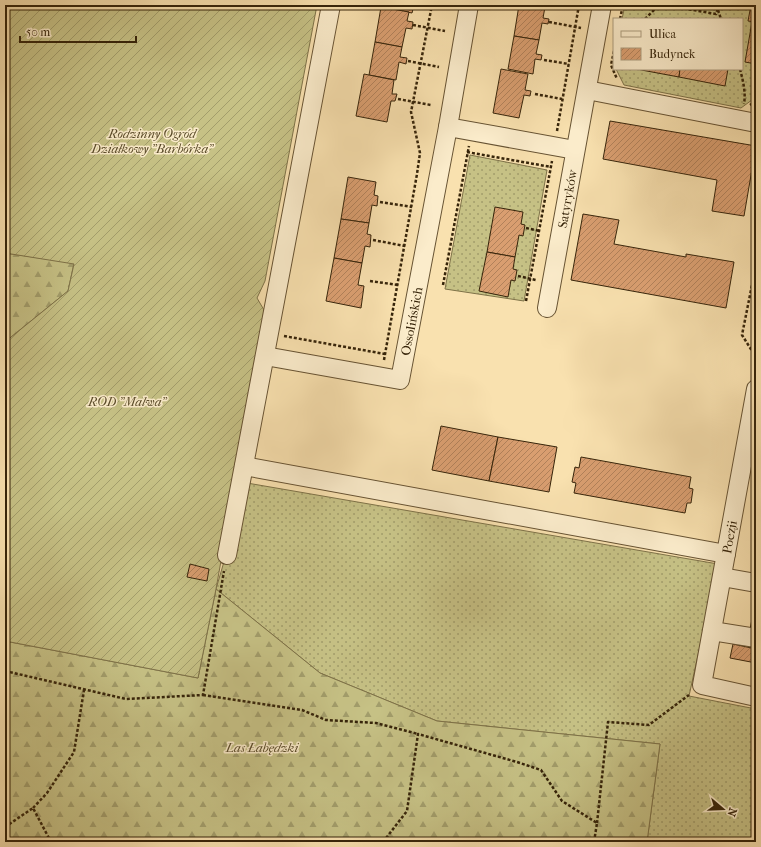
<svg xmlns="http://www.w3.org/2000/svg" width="761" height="847" viewBox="0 0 761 847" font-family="'IM FELL French Canon',serif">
  <defs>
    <pattern id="grass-dots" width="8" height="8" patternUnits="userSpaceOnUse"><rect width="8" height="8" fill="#c6c185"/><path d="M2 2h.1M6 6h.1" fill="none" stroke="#a29d6b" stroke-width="1.8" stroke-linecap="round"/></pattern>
    <pattern id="forest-firs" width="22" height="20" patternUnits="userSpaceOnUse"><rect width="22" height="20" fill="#c6c185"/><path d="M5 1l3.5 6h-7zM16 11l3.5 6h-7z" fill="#a29d6b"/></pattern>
    <pattern id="garden-furrows" width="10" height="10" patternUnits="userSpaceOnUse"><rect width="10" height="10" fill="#c6c185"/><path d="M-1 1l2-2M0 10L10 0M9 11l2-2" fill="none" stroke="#a29d6b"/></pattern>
    <pattern id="building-hatch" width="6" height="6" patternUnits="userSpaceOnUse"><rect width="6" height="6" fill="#d99e70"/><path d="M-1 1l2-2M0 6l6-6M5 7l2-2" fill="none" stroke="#b1815a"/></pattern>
  </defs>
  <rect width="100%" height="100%" fill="#f9e1af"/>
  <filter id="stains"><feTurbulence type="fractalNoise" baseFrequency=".005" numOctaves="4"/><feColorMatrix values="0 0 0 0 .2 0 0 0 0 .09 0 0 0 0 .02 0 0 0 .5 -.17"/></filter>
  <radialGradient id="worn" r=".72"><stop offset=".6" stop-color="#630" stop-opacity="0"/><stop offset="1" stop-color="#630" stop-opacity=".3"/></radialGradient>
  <g fill="url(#grass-dots)" stroke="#7e7248">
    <polygon points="625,5 756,5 756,97 741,108 624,85 616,69 742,69 742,19 622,19"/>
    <polygon points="470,155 547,170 524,301 445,289"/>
    <polygon points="247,483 718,564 689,696 756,709 756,842 647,842 660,744 437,721 320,673 216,589"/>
  </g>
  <g fill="url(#forest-firs)" stroke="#7e7248">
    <polygon points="5,253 74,263 68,291 5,342"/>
    <polygon points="216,589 320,673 437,721 660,744 647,842 5,842 5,641 198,678"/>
  </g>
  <polygon fill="url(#garden-furrows)" stroke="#7e7248" points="5,5 317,5 265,281 257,298 264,310 255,370 216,589 198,678 5,641 5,342 68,291 74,264 5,253"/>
  <g fill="url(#building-hatch)" stroke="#36240a">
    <polygon points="388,5 414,5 412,13 387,8"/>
    <polygon points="519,5 533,5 545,7 543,18 549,19 548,24 542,23 539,40 514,36"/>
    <polygon points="751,5 756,5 756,22 748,21"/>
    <polygon points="381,7 409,12 407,21 413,22 412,29 406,28 402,47 375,42"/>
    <polygon points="752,22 756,23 756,64 745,62"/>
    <polygon points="514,36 539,40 536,54 542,55 541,60 535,59 533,74 508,69"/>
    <polygon points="375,42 402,47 400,57 407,58 406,64 399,62 396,80 369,75"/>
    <polygon points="501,69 528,74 525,90 531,91 530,96 524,95 519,118 493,113"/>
    <polygon points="636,69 680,69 679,77"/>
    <polygon points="680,69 728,69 725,86 679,77"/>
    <polygon points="364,74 394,80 392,94 397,94 395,101 391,101 387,122 356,116"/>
    <polygon points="610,121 756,146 744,216 712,211 717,180 603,159"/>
    <polygon points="348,177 376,182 374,195 378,196 377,206 372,205 369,223 341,219"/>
    <polygon points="495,207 523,212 521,224 525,225 523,236 519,235 515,257 487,252"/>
    <polygon points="583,214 619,220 614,244 686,257 686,254 734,262 726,308 571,280"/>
    <polygon points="341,219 369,223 367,234 371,235 370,247 365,246 362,263 334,258"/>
    <polygon points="487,252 515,257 513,269 517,270 515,281 511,280 508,297 479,291"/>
    <polygon points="334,258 362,263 358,285 364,286 361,308 326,301"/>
    <polygon points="441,426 498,437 489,481 432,470"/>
    <polygon points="498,437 557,447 549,492 489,481"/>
    <polygon points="581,457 691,477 689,488 693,489 691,503 687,503 685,513 574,493 576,483 572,482 575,467 579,468"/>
    <polygon points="190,564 209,569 207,581 187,577"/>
    <polygon points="756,600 756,630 750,629"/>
    <polygon points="733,644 756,649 756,663 730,658"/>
  </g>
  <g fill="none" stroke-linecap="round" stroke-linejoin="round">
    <defs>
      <g id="street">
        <polyline points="469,5 448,127 575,150"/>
        <polyline points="587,90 756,123"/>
        <path id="s1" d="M 547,308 L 602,5"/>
        <path id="s2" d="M 265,356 L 400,380 L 448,127"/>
        <polyline points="756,389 702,685 756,697"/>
        <polyline points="244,466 726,554"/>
        <polyline points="227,555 331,5"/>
        <polyline points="722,577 756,583"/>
        <polyline points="712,631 756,638"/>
      </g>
    </defs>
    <use href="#street" stroke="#675333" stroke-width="20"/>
    <g stroke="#36240a" stroke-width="2.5" stroke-dasharray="3 2" stroke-linecap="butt">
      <polyline points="664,5 716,14 719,5"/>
      <polyline points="718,10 721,19"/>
      <polyline points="620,19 623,5"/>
      <polyline points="645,19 659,5"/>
      <polyline points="549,22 581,28"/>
      <polyline points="413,25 445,31"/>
      <polyline points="614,51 611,65 617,79"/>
      <polyline points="544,60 569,64"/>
      <polyline points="408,61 439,67"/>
      <path d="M 740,69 C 743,81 746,92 744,104"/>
      <polyline points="535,94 562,99"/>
      <polyline points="398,99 431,105"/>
      <polyline points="750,105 756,101"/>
      <polyline points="557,131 579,5"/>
      <polyline points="467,152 551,167"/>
      <polyline points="380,202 412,207"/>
      <polyline points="526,228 540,231"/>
      <polyline points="373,240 405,246"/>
      <polyline points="518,276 536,280"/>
      <polyline points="370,281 398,285"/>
      <polyline points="443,285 469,146"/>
      <polyline points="526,301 552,161"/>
      <polyline points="284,336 385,354"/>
      <polyline points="754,354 742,335 756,265"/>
      <polyline points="384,360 417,174 420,153 411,112 432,5"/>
      <polyline points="5,671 126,699 203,695 224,571"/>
      <polyline points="203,695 302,710 326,720 376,723 418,734"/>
      <polyline points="33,808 47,793 74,752 84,690"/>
      <polyline points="597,823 608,722 649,725 689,695"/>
      <polyline points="5,827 33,808 51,842"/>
      <polyline points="383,842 407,811 418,734 517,762 541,770 562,801 597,823 594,842"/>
    </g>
    <use href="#street" stroke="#fbeccb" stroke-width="18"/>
  </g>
  <g text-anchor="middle" stroke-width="3" stroke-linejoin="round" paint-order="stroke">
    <g font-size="13" font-style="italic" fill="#5a4b29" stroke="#fbeccb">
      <text x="152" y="138">Rodzinny Ogród<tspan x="152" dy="15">Działkowy "Barbórka"</tspan></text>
      <text x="127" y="406">ROD "Malwa"</text>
      <text x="262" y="752">Las Łabędzki</text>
    </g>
    <g font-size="13" fill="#36240a" stroke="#fbeccb">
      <text dy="5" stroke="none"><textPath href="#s1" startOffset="111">Satyryków</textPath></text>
      <text dy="5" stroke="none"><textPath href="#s2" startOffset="197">Ossolińskich</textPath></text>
      <text transform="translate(729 537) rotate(-80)" y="5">Poezji</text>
    </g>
  </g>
  <rect width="761" height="847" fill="none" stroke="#f9e1af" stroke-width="20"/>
  <rect x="6" y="6" width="749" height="835" fill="none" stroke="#36240a" stroke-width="2"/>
  <rect x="10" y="10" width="741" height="827" fill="none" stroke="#36240a"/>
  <rect x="613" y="18" width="130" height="52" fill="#fbeccb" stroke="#ac9c7e"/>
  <rect x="621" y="31" width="20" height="6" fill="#fbeccb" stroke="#ac9c7e"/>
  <text x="649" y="38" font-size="12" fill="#36240a">Ulica</text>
  <rect x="621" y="48" width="20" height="12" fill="url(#building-hatch)" stroke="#ac9c7e"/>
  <text x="649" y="58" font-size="12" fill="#36240a">Budynek</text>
  <g transform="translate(723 809) rotate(109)" stroke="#fbeccb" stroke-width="3" paint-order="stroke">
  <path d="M0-3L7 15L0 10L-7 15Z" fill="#36240a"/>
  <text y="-6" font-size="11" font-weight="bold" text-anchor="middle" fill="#36240a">N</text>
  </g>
  <path d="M20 36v6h116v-6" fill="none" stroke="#36240a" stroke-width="2"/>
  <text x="26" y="36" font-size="12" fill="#36240a" stroke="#fbeccb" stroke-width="3" paint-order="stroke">50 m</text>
  <rect width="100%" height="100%" filter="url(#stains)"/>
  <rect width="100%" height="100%" fill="url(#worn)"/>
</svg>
